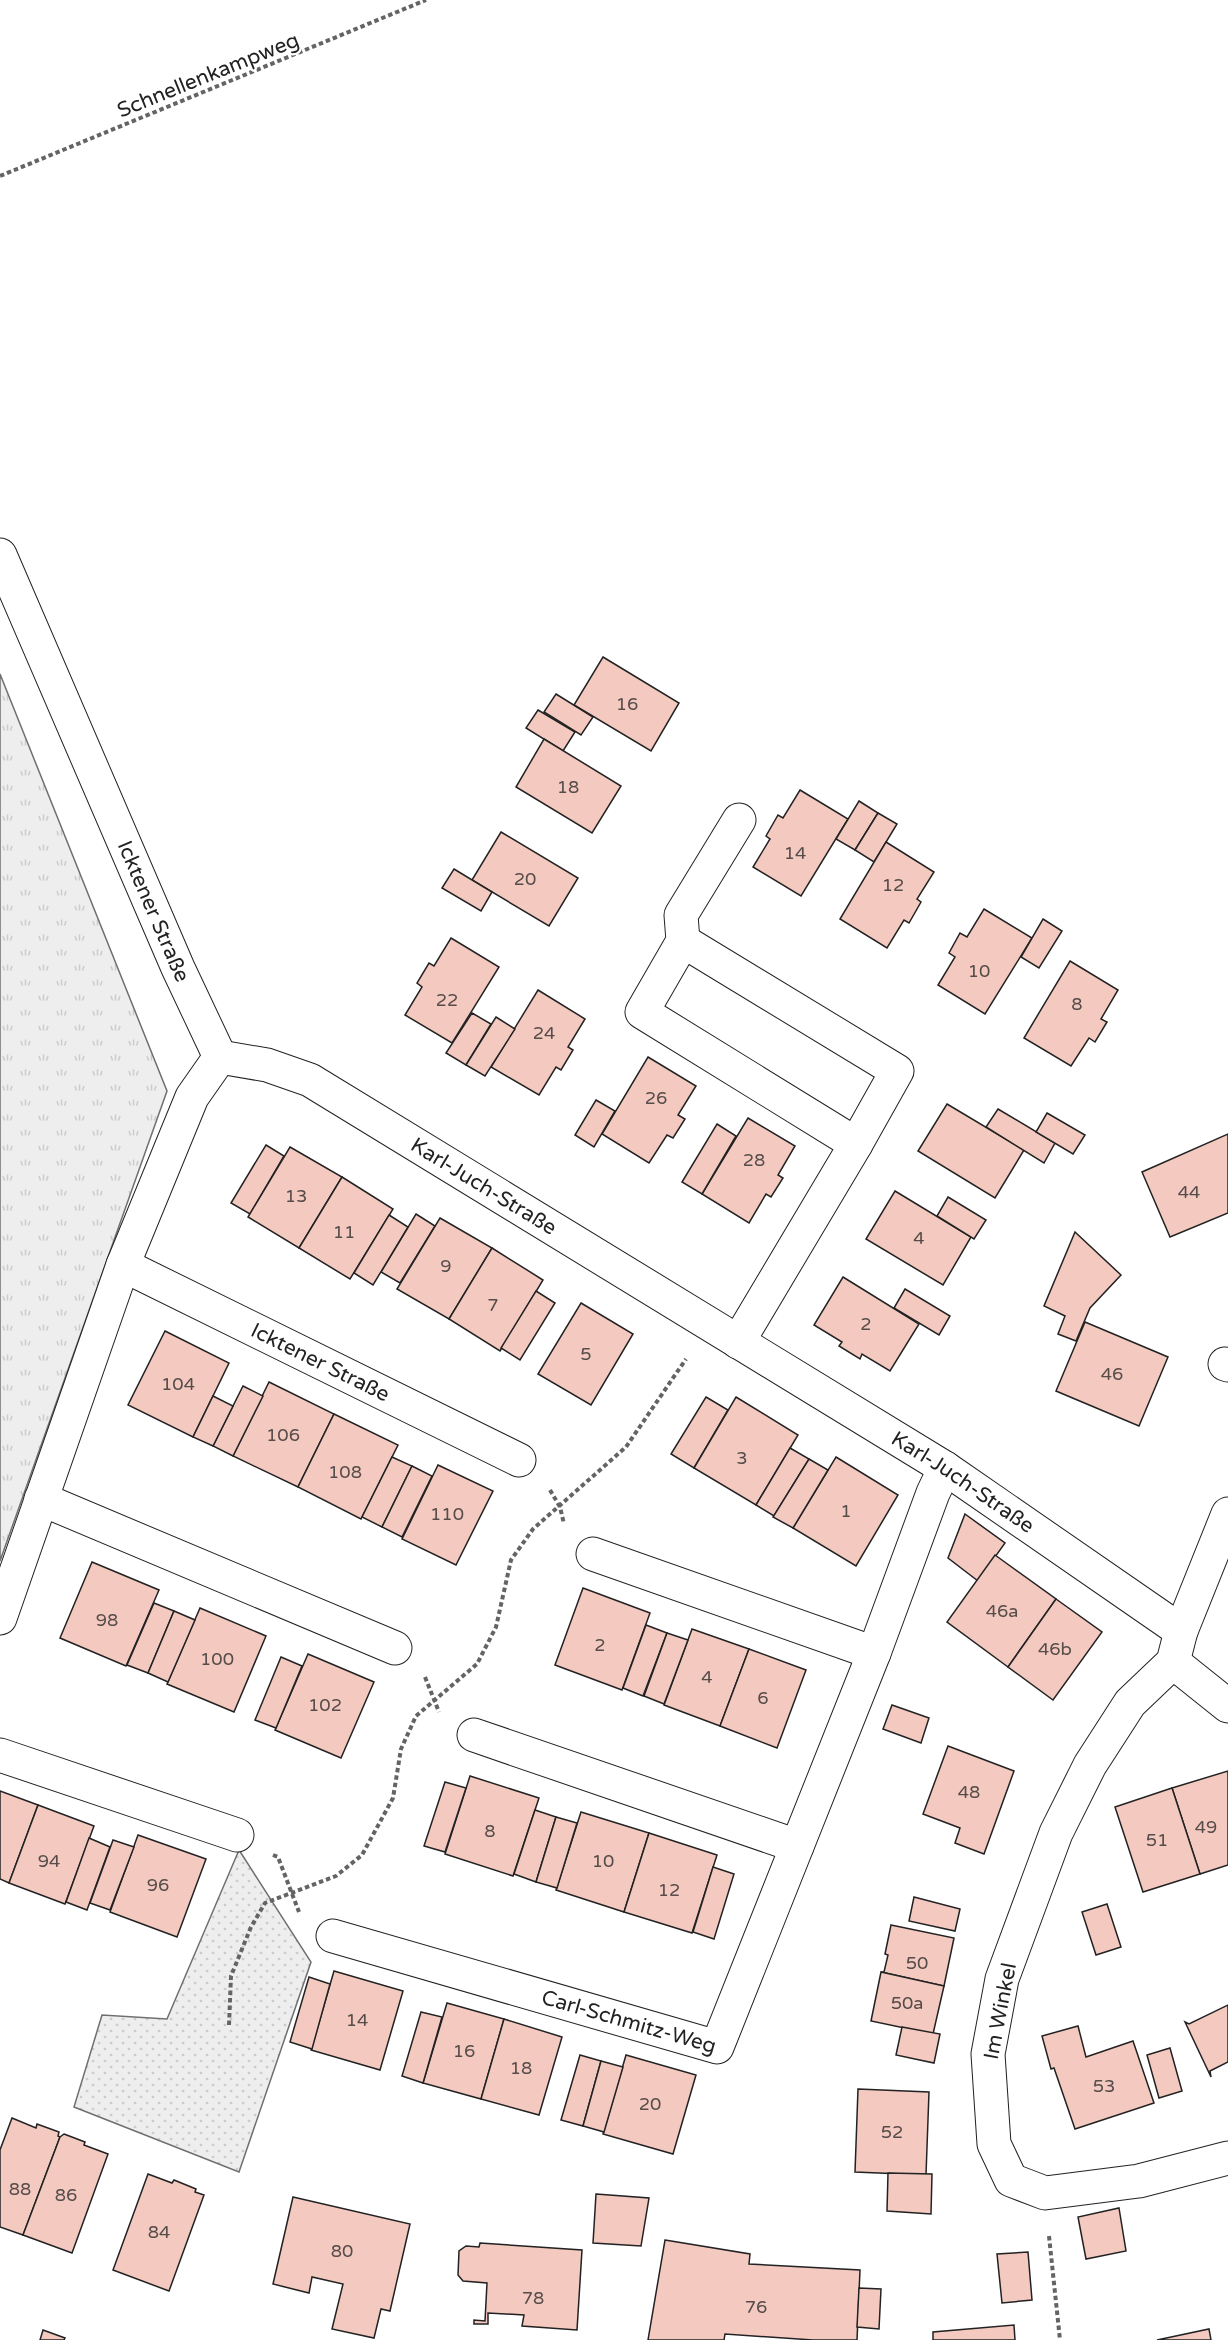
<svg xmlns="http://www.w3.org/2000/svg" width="1228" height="2340" viewBox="0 0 1228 2340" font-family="'Varela Round',sans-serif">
  <defs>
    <pattern id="grass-tufts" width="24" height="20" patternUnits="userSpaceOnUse" patternTransform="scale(1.5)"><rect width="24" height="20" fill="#eee"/><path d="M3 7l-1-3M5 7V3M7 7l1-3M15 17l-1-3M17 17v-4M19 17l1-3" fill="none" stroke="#ccc"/></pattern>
    <pattern id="park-dots" width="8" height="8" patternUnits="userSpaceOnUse" patternTransform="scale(1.5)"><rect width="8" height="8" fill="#eee"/><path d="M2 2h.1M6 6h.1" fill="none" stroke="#ccc" stroke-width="1.8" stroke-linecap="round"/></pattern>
  </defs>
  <rect width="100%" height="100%" fill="#fff"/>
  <polygon fill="url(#grass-tufts)" stroke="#6f6f6f" stroke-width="1.5" points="0,674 167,1091 0,1561"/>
  <polygon fill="url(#park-dots)" stroke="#6f6f6f" stroke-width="1.5" points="239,1850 311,1962 239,2172 74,2107 102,2015 167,2019"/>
  <g fill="#f3c9c0" stroke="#222" stroke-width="1.5">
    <polygon points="603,657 679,703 651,751 574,705"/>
    <polygon points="556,694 593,717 581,735 544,712"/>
    <polygon points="538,710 575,732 563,751 526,728"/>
    <polygon points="544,739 621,786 592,833 516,787"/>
    <polygon points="800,790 848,819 801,896 753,867 770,839 766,836 778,815 783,818"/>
    <polygon points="859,801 878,813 855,850 836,839"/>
    <polygon points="878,813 897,824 874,862 855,850"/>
    <polygon points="501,832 578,878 549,926 472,880"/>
    <polygon points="886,842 934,872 917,899 921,902 909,923 904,920 887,948 840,919"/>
    <polygon points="454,869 492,892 481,911 442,888"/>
    <polygon points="984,909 1032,938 985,1014 938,985 955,957 949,953 960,933 967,937"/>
    <polygon points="1043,919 1062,931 1039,968 1021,957"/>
    <polygon points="451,938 499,967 452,1043 405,1015 422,987 417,983 429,963 434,966"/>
    <polygon points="1070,961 1118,990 1101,1019 1107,1022 1095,1042 1089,1038 1071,1066 1024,1038"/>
    <polygon points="538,990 585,1019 568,1047 573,1050 561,1070 556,1067 539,1095 491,1067"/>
    <polygon points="472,1013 491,1024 466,1065 446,1053"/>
    <polygon points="496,1017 515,1029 485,1076 466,1065"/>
    <polygon points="648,1057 696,1086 678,1115 685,1119 673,1138 667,1135 649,1163 602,1134"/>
    <polygon points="596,1100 615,1111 594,1147 575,1135"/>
    <polygon points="947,1104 1024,1150 995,1198 918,1151"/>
    <polygon points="998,1109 1055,1143 1044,1163 986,1127"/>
    <polygon points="1047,1113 1085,1135 1073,1154 1036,1132"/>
    <polygon points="748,1118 795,1146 778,1175 783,1178 771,1197 766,1194 749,1223 702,1194"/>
    <polygon points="717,1124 736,1136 702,1194 682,1182"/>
    <polygon points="1228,1134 1228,1213 1170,1237 1142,1172"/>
    <polygon points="266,1145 284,1156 250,1214 231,1203"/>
    <polygon points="290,1147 342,1177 299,1248 248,1217"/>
    <polygon points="342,1177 393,1209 350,1279 299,1248"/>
    <polygon points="895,1191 971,1237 943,1285 866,1239"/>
    <polygon points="948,1197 986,1220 974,1239 937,1216"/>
    <polygon points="416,1214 435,1226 400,1283 381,1272"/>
    <polygon points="389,1215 408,1227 373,1285 354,1273"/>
    <polygon points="440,1218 492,1248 449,1319 397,1289"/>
    <polygon points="1075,1232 1121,1275 1090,1308 1076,1341 1058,1334 1065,1316 1044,1306"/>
    <polygon points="492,1248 543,1280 500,1351 449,1319"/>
    <polygon points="843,1277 919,1324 890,1371 862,1354 860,1359 839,1346 842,1342 814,1325"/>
    <polygon points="905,1289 950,1316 939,1335 894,1308"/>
    <polygon points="536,1291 555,1303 520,1360 501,1348"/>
    <polygon points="581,1303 633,1334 591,1405 538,1374"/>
    <polygon points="1085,1322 1168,1357 1139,1426 1056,1391"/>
    <polygon points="165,1331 229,1363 193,1437 128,1405"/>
    <polygon points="269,1382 334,1414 298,1487 233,1456"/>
    <polygon points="243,1386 263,1396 233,1456 213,1446"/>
    <polygon points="213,1396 233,1406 213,1446 193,1437"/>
    <polygon points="706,1397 728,1410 694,1468 671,1454"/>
    <polygon points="736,1397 798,1435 756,1505 694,1468"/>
    <polygon points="334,1414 398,1445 361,1519 298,1487"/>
    <polygon points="790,1448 809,1459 774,1516 756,1505"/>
    <polygon points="392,1457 412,1466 382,1527 362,1517"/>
    <polygon points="836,1457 898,1495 856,1566 793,1528"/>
    <polygon points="809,1459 828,1470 793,1528 773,1517"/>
    <polygon points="438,1465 493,1491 456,1565 402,1539"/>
    <polygon points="412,1466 432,1476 402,1537 382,1527"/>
    <polygon points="965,1514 1005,1543 978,1581 948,1558"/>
    <polygon points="995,1555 1056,1599 1008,1667 947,1622"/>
    <polygon points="92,1562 159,1590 126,1666 60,1638"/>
    <polygon points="583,1588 650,1613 622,1690 555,1665"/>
    <polygon points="1056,1599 1102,1632 1053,1700 1008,1667"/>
    <polygon points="154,1603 174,1611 148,1673 127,1665"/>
    <polygon points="200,1608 266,1636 234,1712 167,1684"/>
    <polygon points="174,1611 195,1620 168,1682 148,1673"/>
    <polygon points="646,1625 667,1633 643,1696 623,1688"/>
    <polygon points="692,1629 749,1649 720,1726 664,1705"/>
    <polygon points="667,1633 688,1640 664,1704 644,1696"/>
    <polygon points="749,1649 806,1670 777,1748 720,1726"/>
    <polygon points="308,1654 374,1682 341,1758 275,1730"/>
    <polygon points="281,1657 302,1666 276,1728 255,1720"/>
    <polygon points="892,1705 929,1718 921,1743 883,1729"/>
    <polygon points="948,1746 1014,1771 984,1854 955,1843 960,1828 923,1814"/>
    <polygon points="1228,1771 1228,1865 1200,1874 1172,1788"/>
    <polygon points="470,1776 539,1798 513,1876 445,1854"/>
    <polygon points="445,1782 466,1788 445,1852 424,1846"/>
    <polygon points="1172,1788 1200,1874 1143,1892 1115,1807"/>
    <polygon points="0,1791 38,1805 9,1883 0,1879"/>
    <polygon points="38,1805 94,1826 65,1904 9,1883"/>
    <polygon points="535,1810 556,1817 536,1882 514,1874"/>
    <polygon points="581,1812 649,1833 624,1912 556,1890"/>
    <polygon points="556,1817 577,1823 557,1888 536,1882"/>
    <polygon points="649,1833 717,1855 692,1933 624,1912"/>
    <polygon points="138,1835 206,1859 177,1937 110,1912"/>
    <polygon points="89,1838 110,1847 87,1910 66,1902"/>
    <polygon points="113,1840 134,1847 110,1910 90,1903"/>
    <polygon points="713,1867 734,1874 714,1939 693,1932"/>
    <polygon points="914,1897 960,1909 955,1931 909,1921"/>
    <polygon points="1107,1904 1121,1947 1096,1955 1082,1912"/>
    <polygon points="891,1925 954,1938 944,1986 881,1972 884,1972 888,1955 885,1954"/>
    <polygon points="334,1971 403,1991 380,2070 311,2050"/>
    <polygon points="881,1972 944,1986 933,2034 871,2021"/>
    <polygon points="309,1977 330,1984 312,2049 290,2042"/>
    <polygon points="447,2003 504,2019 481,2099 423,2083"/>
    <polygon points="1228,2005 1228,2062 1210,2071 1211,2077 1185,2022 1189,2024"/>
    <polygon points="421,2012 442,2017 423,2083 402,2076"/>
    <polygon points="504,2019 562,2037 539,2115 481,2099"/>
    <polygon points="1078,2026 1086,2057 1133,2041 1154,2103 1075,2129 1054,2068 1051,2069 1042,2036"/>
    <polygon points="902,2027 940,2034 934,2063 896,2055"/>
    <polygon points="1170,2048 1182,2091 1159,2098 1147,2055"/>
    <polygon points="580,2055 601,2061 583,2126 561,2120"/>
    <polygon points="626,2055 696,2075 673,2154 603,2134"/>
    <polygon points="601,2061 623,2067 604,2132 583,2126"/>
    <polygon points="858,2089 929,2092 926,2175 855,2172"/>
    <polygon points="12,2118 36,2128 37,2124 59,2132 58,2136 60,2137 23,2235 0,2227 0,2150"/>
    <polygon points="64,2134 85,2142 84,2145 108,2154 72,2253 23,2235 60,2137"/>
    <polygon points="888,2173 932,2174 931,2214 887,2211"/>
    <polygon points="148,2174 172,2183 174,2180 196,2189 195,2192 204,2195 169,2291 113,2270"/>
    <polygon points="596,2194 649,2198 641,2246 593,2243"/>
    <polygon points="293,2197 410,2224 390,2311 381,2309 374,2338 332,2329 343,2284 312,2277 309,2293 273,2284"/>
    <polygon points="1119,2208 1126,2251 1086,2259 1078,2217"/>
    <polygon points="665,2240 750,2254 749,2264 860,2270 857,2340 813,2340 725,2334 724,2340 648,2340"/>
    <polygon points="480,2243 582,2250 577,2330 522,2326 524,2315 488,2313 488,2324 474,2324 474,2320 485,2321 487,2283 463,2281 458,2275 459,2251 466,2246 479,2247"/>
    <polygon points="1028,2252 1032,2300 1002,2303 997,2254"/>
    <polygon points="859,2288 881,2289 879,2329 857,2327"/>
    <polygon points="1014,2325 1015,2340 933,2340 933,2332"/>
    <polygon points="1209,2329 1211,2340 1157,2340"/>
    <polygon points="43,2330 65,2338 64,2340 40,2340"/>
  </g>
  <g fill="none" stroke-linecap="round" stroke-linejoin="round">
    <defs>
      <g id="minor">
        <path id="s1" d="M 0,555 L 178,968 L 220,1057"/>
        <polyline points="683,941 897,1071 856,1144"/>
        <path id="s2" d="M 220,1057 L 267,1065 L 310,1080 L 945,1468 L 1181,1631"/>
        <path id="s3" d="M 123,1265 L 519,1460"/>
        <polyline points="738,1342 856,1144 642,1012 683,941 681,915 739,820"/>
        <polyline points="1225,1364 1228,1365"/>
        <polyline points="41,1499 395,1648"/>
        <polyline points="1228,1514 1181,1631 1173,1662 1130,1703 1090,1765 1056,1833 1002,1979 988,2054 994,2144 1011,2180 1045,2193 1139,2181 1228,2158"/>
        <polyline points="593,1554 874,1653"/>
        <polyline points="0,1618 123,1265 192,1097 220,1057"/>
        <polyline points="1173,1662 1228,1706"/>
        <polyline points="474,1735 797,1846"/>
        <polyline points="0,1755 237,1835"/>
        <path id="s4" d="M 333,1936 L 717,2047 L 874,1653 L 933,1493 L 945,1468"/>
      </g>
    </defs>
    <use href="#minor" stroke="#222" stroke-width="35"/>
    <g stroke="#646464" stroke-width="4" stroke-dasharray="4.5 3" stroke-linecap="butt">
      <polyline points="0,176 426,0"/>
      <polyline points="550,1490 560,1507 564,1524"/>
      <polyline points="425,1677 439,1712"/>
      <polyline points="273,1855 278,1857 299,1912"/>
      <polyline points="229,2025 231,1976 251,1927 265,1903 336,1876 362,1855 393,1798 401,1749 416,1716 477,1664 496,1627 511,1560 533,1529 626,1447 686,1359"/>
      <polyline points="1049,2236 1060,2340"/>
    </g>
    <use href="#minor" stroke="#fff" stroke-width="33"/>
  </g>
  <g text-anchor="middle" stroke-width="4.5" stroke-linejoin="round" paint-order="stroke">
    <g font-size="18" fill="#564c4a">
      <text x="627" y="710">16</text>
      <text x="568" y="793">18</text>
      <text x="795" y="859">14</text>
      <text x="525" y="885">20</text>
      <text x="893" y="891">12</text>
      <text x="979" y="977">10</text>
      <text x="447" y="1006">22</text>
      <text x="1077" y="1010">8</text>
      <text x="544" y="1039">24</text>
      <text x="656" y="1104">26</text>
      <text x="754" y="1166">28</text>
      <text x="1189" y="1198">44</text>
      <text x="296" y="1202">13</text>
      <text x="344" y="1238">11</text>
      <text x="919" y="1244">4</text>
      <text x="446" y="1272">9</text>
      <text x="493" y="1311">7</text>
      <text x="866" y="1330">2</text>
      <text x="586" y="1360">5</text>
      <text x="1112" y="1380">46</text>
      <text x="178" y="1390">104</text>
      <text x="283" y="1441">106</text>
      <text x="742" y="1464">3</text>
      <text x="345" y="1478">108</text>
      <text x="846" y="1517">1</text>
      <text x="447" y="1520">110</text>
      <text x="1002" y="1617">46a</text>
      <text x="107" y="1626">98</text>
      <text x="600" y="1651">2</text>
      <text x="1055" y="1655">46b</text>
      <text x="217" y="1665">100</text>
      <text x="707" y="1683">4</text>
      <text x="763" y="1704">6</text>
      <text x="325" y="1711">102</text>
      <text x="969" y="1798">48</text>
      <text x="1206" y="1833">49</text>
      <text x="490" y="1837">8</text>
      <text x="1157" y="1846">51</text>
      <text x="49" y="1867">94</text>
      <text x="603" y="1867">10</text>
      <text x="158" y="1891">96</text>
      <text x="669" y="1896">12</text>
      <text x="917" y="1969">50</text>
      <text x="907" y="2009">50a</text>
      <text x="357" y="2026">14</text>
      <text x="464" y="2057">16</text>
      <text x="521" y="2074">18</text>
      <text x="1104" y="2092">53</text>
      <text x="650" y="2110">20</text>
      <text x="892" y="2138">52</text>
      <text x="20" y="2195">88</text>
      <text x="66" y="2201">86</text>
      <text x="159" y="2238">84</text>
      <text x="342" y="2257">80</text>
      <text x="533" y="2304">78</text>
      <text x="756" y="2313">76</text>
    </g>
    <g font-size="21" fill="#222" stroke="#fff">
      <text transform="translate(208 75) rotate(-22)" y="7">Schnellenkampweg</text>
      <text dy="7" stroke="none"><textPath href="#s1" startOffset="388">Icktener Straße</textPath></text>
      <text dy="7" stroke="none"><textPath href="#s2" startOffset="297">Karl-Juch-Straße</textPath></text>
      <text dy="7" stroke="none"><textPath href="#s3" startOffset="220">Icktener Straße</textPath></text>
      <text dy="7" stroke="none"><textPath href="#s2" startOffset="860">Karl-Juch-Straße</textPath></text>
      <text transform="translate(1000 2011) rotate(-79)" y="7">Im Winkel</text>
      <text dy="7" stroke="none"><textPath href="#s4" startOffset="308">Carl-Schmitz-Weg</textPath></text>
    </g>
  </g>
</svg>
